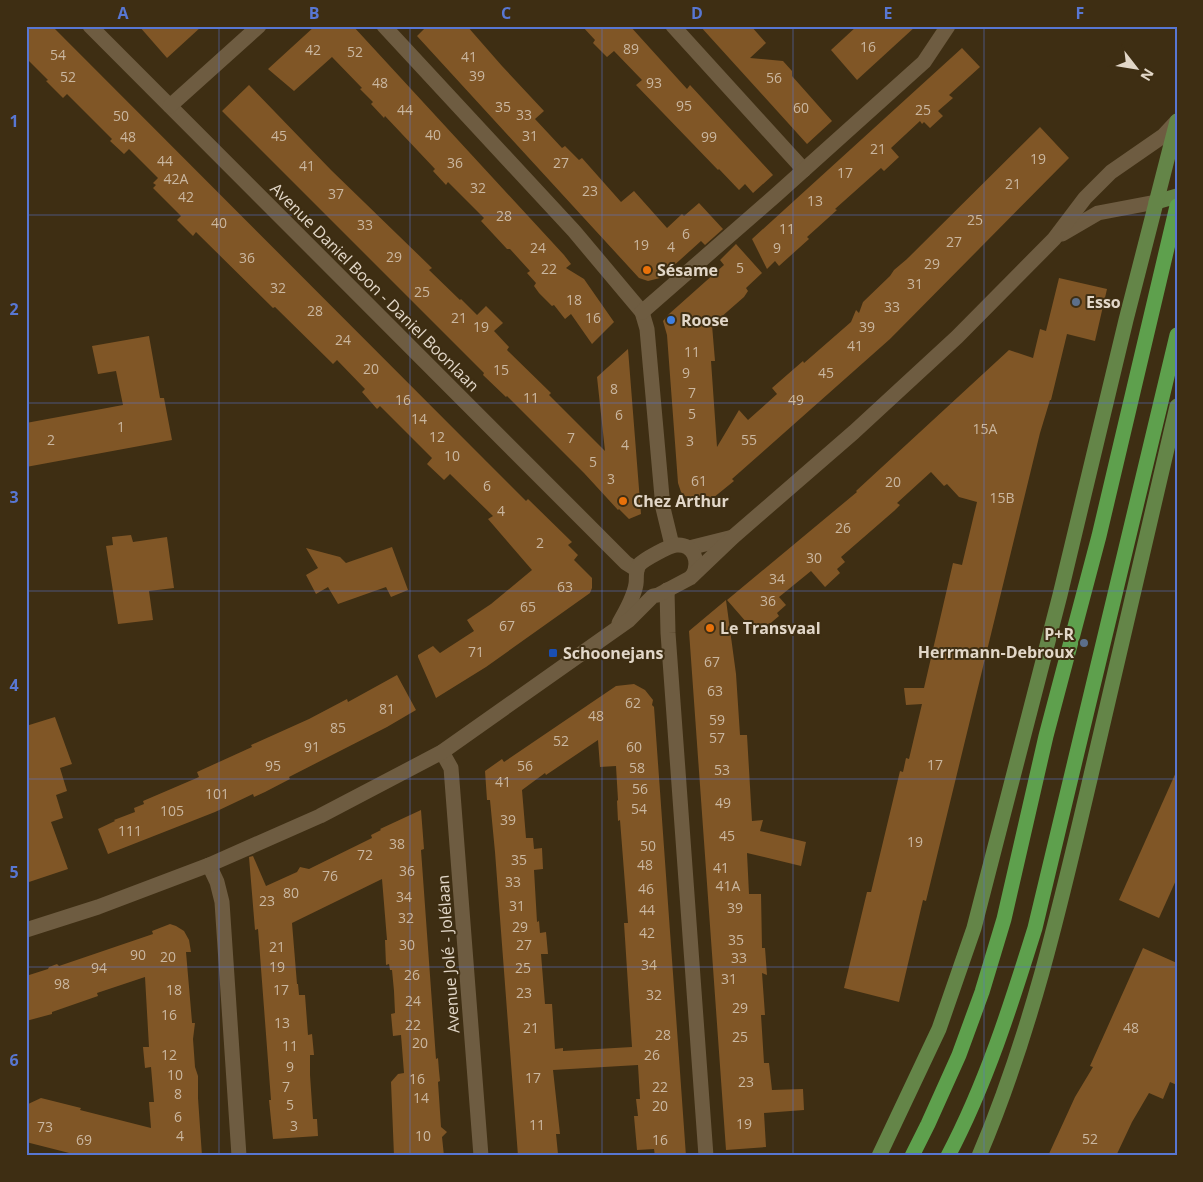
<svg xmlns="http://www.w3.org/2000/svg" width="1203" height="1182" viewBox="0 0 1203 1182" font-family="'Open Sans',sans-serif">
  <rect width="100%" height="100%" fill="#3e2e13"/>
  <g fill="#805626" fill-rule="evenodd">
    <polygon points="26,26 52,26 487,462 526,501 528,499 572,542 568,545 578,555 574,560 592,578 592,588 590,593 486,667 436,698 418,657 418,655 433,646 440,653 474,631 467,620 491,604 532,570 488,519 493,516 450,474 444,480 427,464 432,458 380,406 377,409 362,392 365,389 337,360 333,364 275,307 273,308 196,232 193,236 177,220 181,216 153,188 156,185 153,183 158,178 129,149 124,154 110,141 112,139 67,94 63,98 46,81 48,80 26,58"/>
    <polygon points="139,26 202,26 167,58"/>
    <polygon points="315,26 353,26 564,255 571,264 566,268 584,279 614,322 592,344 571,314 565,319 554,305 552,306 539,293 534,286 536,283 527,273 530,271 510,249 507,249 481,221 484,218 448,182 446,185 433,171 435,169 385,116 384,118 371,104 373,102 360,89 362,88 332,57 294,91 268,69"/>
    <polygon points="427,26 467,26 502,66 544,111 535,119 562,148 565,146 579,160 582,158 621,202 634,191 667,228 682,214 684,216 699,203 723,229 705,245 701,241 660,278 648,281 639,278 417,36"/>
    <polygon points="582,26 630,26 687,89 690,85 773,175 753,193 745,184 739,190 719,169 718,170 636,85 642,80 614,51 607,57 593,43 595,40"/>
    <polygon points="700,26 751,26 766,43 750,58 783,61 792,71 792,76 832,121 807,144"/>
    <polygon points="857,26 916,26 857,80 831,50"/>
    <polygon points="962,48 980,67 949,95 953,98 938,111 943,116 930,128 924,122 922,124 920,121 891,148 899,157 884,171 881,168 835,209 837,210 807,237 809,239 779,266 775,261 767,269 752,239"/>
    <polygon points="249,85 331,170 432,268 429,270 460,300 461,299 477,315 486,306 503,323 494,331 509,347 507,350 551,393 549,395 605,451 597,377 628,349 641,514 629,519 619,509 618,510 584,473 507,396 506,397 483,375 484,373 222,111"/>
    <polygon points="1040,127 1069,158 890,339 732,479 734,481 713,498 695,501 685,496 681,492 678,483 667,335 663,321 669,314 724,265 720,260 736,244 762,273 746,288 748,291 744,297 712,325 715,361 711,361 717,447 739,410 748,420 777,394 772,388 803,361 804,363 851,322 856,310 859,313 863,302 890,276 894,270 907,259"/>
    <polygon points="1059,278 1107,289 1095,341 1067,334 1051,400 1050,400 1040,433 926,901 923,900 899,1002 844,988 867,892 871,892 900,771 903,772 906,758 909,759 922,704 906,705 904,688 924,688 953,563 962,565 977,502 959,497 947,484 944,486 931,472 897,503 900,505 894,511 841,557 845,562 837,569 840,573 825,587 811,571 779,597 786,605 777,613 779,616 766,627 763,624 754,631 727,600 857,492 856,491 1009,350 1033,358 1040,329 1046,331"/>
    <polygon points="149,336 160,398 164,398 172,440 26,467 26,423 123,405 116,371 98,374 92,346"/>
    <polygon points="131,535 133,542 167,537 174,588 149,591 153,620 118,624 106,546 113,545 112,537"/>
    <polygon points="392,547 408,590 391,597 386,587 338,604 328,587 316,594 306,575 318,568 306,548 340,557 346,563"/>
    <polygon points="726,600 736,674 740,735 747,735 752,821 763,820 760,831 806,842 801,866 747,853 749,894 761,894 762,948 765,948 767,975 762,973 765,1015 761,1015 764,1063 769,1063 772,1090 803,1089 804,1110 764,1113 766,1147 726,1150 689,631"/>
    <polygon points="397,675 416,710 387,727 289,777 290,779 265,792 254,797 253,794 215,812 108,854 98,829 115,821 114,820 135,812 134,808 144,804 143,801 199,777 197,772 252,747 251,745 309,719 347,699 348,702"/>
    <path d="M 634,684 L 645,690 L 653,700 L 652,705 L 654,707 L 686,1156 L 655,1156 L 654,1149 L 637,1150 L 634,1116 L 638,1116 L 636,1099 L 640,1099 L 638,1065 L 553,1070 L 560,1134 L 556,1134 L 558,1154 L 550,1156 L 518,1156 L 495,852 L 490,800 L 487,800 L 485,771 L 502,759 L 504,762 L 616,686 ZM 598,740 L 600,767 L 616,766 L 618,800 L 617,801 L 618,821 L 620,820 L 628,923 L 624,923 L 632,1047 L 563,1051 L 563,1048 L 555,1049 L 552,1004 L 545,1004 L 541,954 L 548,954 L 546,932 L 540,933 L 539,921 L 537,922 L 534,870 L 543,869 L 542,848 L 534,849 L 533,838 L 526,838 L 522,790 L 545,773 L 546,775 Z"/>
    <polygon points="55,717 72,764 60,768 67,791 56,795 63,818 51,822 68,869 26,883 26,726"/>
    <polygon points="1177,770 1177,878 1159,918 1119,900"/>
    <polygon points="421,810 424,849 421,850 436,1059 438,1058 439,1071 440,1081 438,1082 441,1127 447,1132 442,1137 444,1156 394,1156 391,1082 398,1074 404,1073 401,1035 393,1036 391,1014 395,1013 394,991 392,970 390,970 389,964 386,965 385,940 387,940 382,879 292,923 297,984 298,984 299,995 305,995 308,1035 312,1034 314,1055 310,1055 310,1075 313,1119 317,1119 318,1136 273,1139 269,1100 271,1100 258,929 255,930 249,857 253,856 266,886 297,872 300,867 309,869 372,838 371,835 381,830 380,829"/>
    <polygon points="170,924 176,926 184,931 189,940 191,952 186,952 192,1022 192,1023 195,1023 193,1039 195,1067 198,1076 198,1098 202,1156 81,1156 26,1142 26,1105 41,1098 81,1108 80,1110 151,1128 149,1102 154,1102 151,1067 145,1068 143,1047 149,1047 145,977 97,993 98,996 52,1012 52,1014 26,1021 26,976 48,969 49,967 57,964 59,966 153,934 152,931"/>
    <polygon points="1143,948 1177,963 1177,1085 1170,1082 1163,1099 1149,1093 1132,1122 1116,1156 1048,1156 1075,1097 1093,1067 1090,1066"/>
  </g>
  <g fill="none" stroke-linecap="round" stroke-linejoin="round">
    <g stroke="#6e5c41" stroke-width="15">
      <polyline points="90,26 626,563 637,570"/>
      <polyline points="384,26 574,231 642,312 647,329 663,508 672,545"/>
      <polyline points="673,26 804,170"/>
      <polyline points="170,106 259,26"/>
      <polyline points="1062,234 1098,213 1156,202"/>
      <polyline points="642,312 776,195 924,62 948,26"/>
      <polyline points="689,548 733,537"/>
      <polyline points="667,590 668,633 706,1156"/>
      <path d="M 619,623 C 626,611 634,597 636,584 C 637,578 635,571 639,565 C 643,560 670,545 677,545 C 694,544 700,562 693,575"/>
      <polyline points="442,752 451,768 481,1156"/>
      <polyline points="209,865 217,882 222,902 239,1156"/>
      <polyline points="26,930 98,907 209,865 320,816 442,752 629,620 653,596 658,595 690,578 733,537 854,432 957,337 1054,239 1085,198 1111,172 1163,136 1176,122"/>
    </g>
    <g stroke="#648548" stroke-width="15">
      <polyline points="1156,202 1177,196"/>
      <polyline points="879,1156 939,1029 974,928 1060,595 1126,320 1177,121"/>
      <path d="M 979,1156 C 1031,1034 1061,903 1091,775 C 1120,652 1148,529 1177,406"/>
    </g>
    <g stroke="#5ea04d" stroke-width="15">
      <polyline points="912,1156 928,1124 959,1055 982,992 1004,919 1046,736 1099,536 1177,206"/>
      <path d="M 948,1156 C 986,1084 1011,1005 1035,928 L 1177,335"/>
    </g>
  </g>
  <path fill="none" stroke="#5877d3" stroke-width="1" stroke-opacity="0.55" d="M 219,26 L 219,1156M 410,26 L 410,1156M 602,26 L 602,1156M 793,26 L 793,1156M 984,26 L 984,1156M 26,215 L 1177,215M 26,403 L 1177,403M 26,591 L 1177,591M 26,779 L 1177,779M 26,967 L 1177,967"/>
  <g fill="#e8710a" stroke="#3e2e13" stroke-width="2">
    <circle cx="647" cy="270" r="5"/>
    <circle cx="623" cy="501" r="5"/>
    <circle cx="710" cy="628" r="5"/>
  </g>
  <g fill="#5c6f8a" stroke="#3e2e13" stroke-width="2">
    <circle cx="1076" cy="302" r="5"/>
    <circle cx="1084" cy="643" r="5"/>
  </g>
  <circle fill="#3f7fe0" stroke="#3e2e13" stroke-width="2" cx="671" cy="320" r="5"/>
  <rect fill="#1a4fb4" stroke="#3e2e13" stroke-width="2" x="548" y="648" width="10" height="10" rx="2.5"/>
  <g text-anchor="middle" stroke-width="4" stroke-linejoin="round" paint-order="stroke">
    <g font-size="14" fill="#cab7a0">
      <text x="868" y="52">16</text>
      <text x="631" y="54">89</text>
      <text x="313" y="55">42</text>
      <text x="355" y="57">52</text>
      <text x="58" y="60">54</text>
      <text x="469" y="62">41</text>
      <text x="477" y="81">39</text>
      <text x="68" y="82">52</text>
      <text x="774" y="83">56</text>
      <text x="380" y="88">48</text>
      <text x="654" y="88">93</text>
      <text x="684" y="111">95</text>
      <text x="503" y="112">35</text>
      <text x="801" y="113">60</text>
      <text x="405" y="115">44</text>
      <text x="923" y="115">25</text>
      <text x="524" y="120">33</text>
      <text x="121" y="121">50</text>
      <text x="433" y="140">40</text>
      <text x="279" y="141">45</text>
      <text x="530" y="141">31</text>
      <text x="128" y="142">48</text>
      <text x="709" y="142">99</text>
      <text x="878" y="154">21</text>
      <text x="1038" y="164">19</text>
      <text x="165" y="166">44</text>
      <text x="455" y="168">36</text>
      <text x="561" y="168">27</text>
      <text x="307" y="171">41</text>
      <text x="845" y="178">17</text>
      <text x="176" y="184">42A</text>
      <text x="1013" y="189">21</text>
      <text x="478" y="193">32</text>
      <text x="590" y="196">23</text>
      <text x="336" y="199">37</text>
      <text x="186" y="202">42</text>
      <text x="815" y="206">13</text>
      <text x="504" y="221">28</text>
      <text x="975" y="225">25</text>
      <text x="219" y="228">40</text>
      <text x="365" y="230">33</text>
      <text x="787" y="234">11</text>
      <text x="686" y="239">6</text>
      <text x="954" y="247">27</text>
      <text x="641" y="250">19</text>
      <text x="671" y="252">4</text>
      <text x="538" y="253">24</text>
      <text x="777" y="253">9</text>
      <text x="394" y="262">29</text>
      <text x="247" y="263">36</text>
      <text x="932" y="269">29</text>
      <text x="740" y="273">5</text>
      <text x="549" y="274">22</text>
      <text x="915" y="289">31</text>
      <text x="278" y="293">32</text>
      <text x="422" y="297">25</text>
      <text x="574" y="305">18</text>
      <text x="892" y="312">33</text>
      <text x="315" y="316">28</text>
      <text x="459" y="323">21</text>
      <text x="593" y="323">16</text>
      <text x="481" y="332">19</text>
      <text x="867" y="332">39</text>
      <text x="343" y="345">24</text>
      <text x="855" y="351">41</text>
      <text x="692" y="357">11</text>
      <text x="371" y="374">20</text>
      <text x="501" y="375">15</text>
      <text x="686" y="378">9</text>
      <text x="826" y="378">45</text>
      <text x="614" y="394">8</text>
      <text x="692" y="398">7</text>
      <text x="531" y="403">11</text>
      <text x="403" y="405">16</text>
      <text x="796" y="405">49</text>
      <text x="692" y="419">5</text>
      <text x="619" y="420">6</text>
      <text x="419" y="424">14</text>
      <text x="121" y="432">1</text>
      <text x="985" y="434">15A</text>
      <text x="437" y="442">12</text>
      <text x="571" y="443">7</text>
      <text x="51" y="445">2</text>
      <text x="749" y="445">55</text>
      <text x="690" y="446">3</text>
      <text x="625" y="450">4</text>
      <text x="452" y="461">10</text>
      <text x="593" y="467">5</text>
      <text x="611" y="484">3</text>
      <text x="699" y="486">61</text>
      <text x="893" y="487">20</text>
      <text x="487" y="491">6</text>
      <text x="1002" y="503">15B</text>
      <text x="501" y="516">4</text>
      <text x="843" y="533">26</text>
      <text x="540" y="548">2</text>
      <text x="814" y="563">30</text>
      <text x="777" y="584">34</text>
      <text x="565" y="592">63</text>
      <text x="768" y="606">36</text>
      <text x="528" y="612">65</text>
      <text x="507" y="631">67</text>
      <text x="476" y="657">71</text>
      <text x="712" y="667">67</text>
      <text x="715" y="696">63</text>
      <text x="633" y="708">62</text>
      <text x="387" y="714">81</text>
      <text x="596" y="721">48</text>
      <text x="717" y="725">59</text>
      <text x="338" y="733">85</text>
      <text x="717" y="743">57</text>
      <text x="561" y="746">52</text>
      <text x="312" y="752">91</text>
      <text x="634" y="752">60</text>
      <text x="935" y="770">17</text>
      <text x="273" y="771">95</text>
      <text x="525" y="771">56</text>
      <text x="637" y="773">58</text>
      <text x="722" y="775">53</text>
      <text x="503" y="787">41</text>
      <text x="640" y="794">56</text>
      <text x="217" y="799">101</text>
      <text x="723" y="808">49</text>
      <text x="639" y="814">54</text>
      <text x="172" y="816">105</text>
      <text x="508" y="825">39</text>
      <text x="130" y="836">111</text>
      <text x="727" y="841">45</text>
      <text x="915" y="847">19</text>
      <text x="397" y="849">38</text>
      <text x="648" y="851">50</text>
      <text x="365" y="860">72</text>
      <text x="519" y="865">35</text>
      <text x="645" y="870">48</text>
      <text x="721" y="873">41</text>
      <text x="407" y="876">36</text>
      <text x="330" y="881">76</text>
      <text x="513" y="887">33</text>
      <text x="728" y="891">41A</text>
      <text x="646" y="894">46</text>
      <text x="291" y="898">80</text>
      <text x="404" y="902">34</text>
      <text x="267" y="906">23</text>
      <text x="517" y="911">31</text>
      <text x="735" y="913">39</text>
      <text x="647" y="915">44</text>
      <text x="406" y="923">32</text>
      <text x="520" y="932">29</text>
      <text x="647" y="938">42</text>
      <text x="736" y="945">35</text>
      <text x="407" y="950">30</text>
      <text x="524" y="950">27</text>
      <text x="277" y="952">21</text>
      <text x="138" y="960">90</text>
      <text x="168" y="962">20</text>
      <text x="739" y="963">33</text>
      <text x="649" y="970">34</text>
      <text x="277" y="972">19</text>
      <text x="99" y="973">94</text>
      <text x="523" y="973">25</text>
      <text x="412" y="980">26</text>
      <text x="729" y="984">31</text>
      <text x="62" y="989">98</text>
      <text x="174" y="995">18</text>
      <text x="281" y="995">17</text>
      <text x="524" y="998">23</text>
      <text x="654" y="1000">32</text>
      <text x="413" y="1006">24</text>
      <text x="740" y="1013">29</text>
      <text x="169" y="1020">16</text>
      <text x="282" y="1028">13</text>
      <text x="413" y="1030">22</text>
      <text x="531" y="1033">21</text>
      <text x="1131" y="1033">48</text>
      <text x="663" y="1040">28</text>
      <text x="740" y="1042">25</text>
      <text x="420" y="1048">20</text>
      <text x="290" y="1051">11</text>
      <text x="169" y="1060">12</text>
      <text x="652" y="1060">26</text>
      <text x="290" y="1072">9</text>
      <text x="175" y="1080">10</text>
      <text x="533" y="1083">17</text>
      <text x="417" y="1084">16</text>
      <text x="746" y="1087">23</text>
      <text x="286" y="1092">7</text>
      <text x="660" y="1092">22</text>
      <text x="178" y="1099">8</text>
      <text x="421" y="1103">14</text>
      <text x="290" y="1110">5</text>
      <text x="660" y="1111">20</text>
      <text x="178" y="1122">6</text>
      <text x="744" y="1129">19</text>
      <text x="537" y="1130">11</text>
      <text x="294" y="1131">3</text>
      <text x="45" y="1132">73</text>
      <text x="180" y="1141">4</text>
      <text x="423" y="1141">10</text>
      <text x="1090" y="1144">52</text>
      <text x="84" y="1145">69</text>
      <text x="660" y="1145">16</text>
    </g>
    <g font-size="16" font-weight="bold" fill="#e2d7c8" stroke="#3e2e13" text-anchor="start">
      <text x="657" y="276">Sésame</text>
      <text x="1086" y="308">Esso</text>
      <text x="681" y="326">Roose</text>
      <text x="633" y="507">Chez Arthur</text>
      <text x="720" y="634">Le Transvaal</text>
      <text x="1074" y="640" text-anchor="end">P+R<tspan x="1074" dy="18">Herrmann-Debroux</tspan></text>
      <text x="563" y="659">Schoonejans</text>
    </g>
    <g font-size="16" fill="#e2d7c8" stroke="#3e2e13">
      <text transform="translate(375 287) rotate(45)" y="6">Avenue Daniel Boon - Daniel Boonlaan</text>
      <text transform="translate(448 954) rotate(-94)" y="6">Avenue Jolé - Jolélaan</text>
    </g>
  </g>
  <rect width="1203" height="1182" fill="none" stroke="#3e2e13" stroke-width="55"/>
  <g transform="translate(1136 68) rotate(121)" stroke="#3e2e13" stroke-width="4" paint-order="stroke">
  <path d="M0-4L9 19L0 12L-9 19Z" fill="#e2d7c8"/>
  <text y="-8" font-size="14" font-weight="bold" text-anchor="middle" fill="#e2d7c8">N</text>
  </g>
  <rect x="28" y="28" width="1148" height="1126" fill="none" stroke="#5877d3" stroke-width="2"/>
  <g font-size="16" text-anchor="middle" font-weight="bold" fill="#5877d3">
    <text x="123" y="19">A</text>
    <text x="314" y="19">B</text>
    <text x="506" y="19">C</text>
    <text x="697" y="19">D</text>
    <text x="888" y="19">E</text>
    <text x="1080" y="19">F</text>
    <text x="14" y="127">1</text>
    <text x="14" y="315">2</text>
    <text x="14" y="503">3</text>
    <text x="14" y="691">4</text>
    <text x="14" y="878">5</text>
    <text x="14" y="1066">6</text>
  </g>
</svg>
